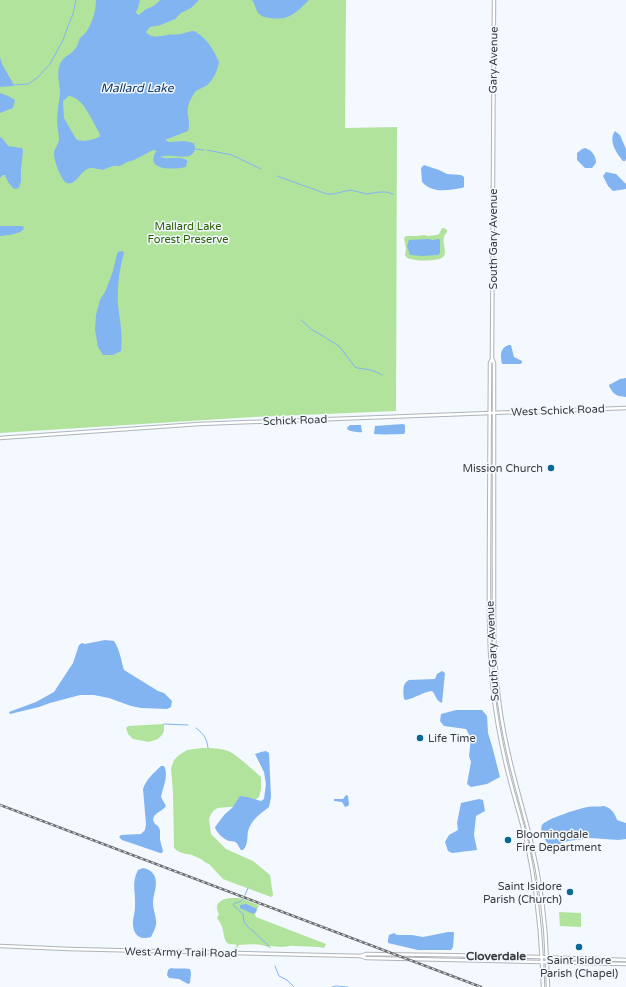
<svg xmlns="http://www.w3.org/2000/svg" width="626" height="987" viewBox="0 0 626 987" font-family="'Varela Round',sans-serif">
  <rect width="100%" height="100%" fill="#f3f9fe"/>
  <g fill="#b1e39d">
    <polygon points="0,0 346,0 345,128 397,127 396,411 253,417 0,433"/>
    <path d="M 442,228 L 444,228 L 447,230 L 447,232 C 447,232 444,236 444,237 C 442,243 447,251 444,256 C 439,262 417,261 410,259 C 407,258 407,258 405,255 L 406,249 L 404,238 L 406,236 L 417,236 L 425,235 L 428,236 L 436,235 L 439,234 Z"/>
    <polygon points="164,724 164,731 162,735 158,739 149,742 133,739 128,734 126,728 128,726"/>
    <path d="M 202,748 C 211,748 220,748 228,751 C 235,753 254,771 261,777 L 261,789 L 259,797 L 255,800 L 239,806 L 218,808 L 214,810 L 211,814 L 209,819 L 211,834 L 226,849 L 253,861 L 270,875 L 273,895 L 271,897 L 223,879 L 209,864 C 205,863 204,861 201,859 C 198,858 195,856 192,855 C 184,853 180,854 174,848 L 173,793 L 171,768 L 174,760 L 179,755 L 187,750 Z"/>
    <path d="M 230,898 L 240,898 L 259,905 L 255,914 L 256,917 L 326,944 L 324,948 L 319,947 L 295,946 C 290,945 286,947 281,947 C 277,947 274,946 270,946 L 271,948 L 270,948 C 261,943 249,944 239,945 L 237,948 L 234,949 L 233,948 L 236,947 L 237,945 C 233,944 230,945 227,943 C 223,938 224,932 222,927 C 221,924 219,921 217,918 L 219,914 C 213,904 221,899 230,898 Z"/>
    <polygon points="559,912 581,913 581,927 560,926"/>
  </g>
  <g fill="#82b4f2" fill-rule="evenodd">
    <path d="M 96,0 L 140,0 L 138,8 L 136,12 L 137,14 L 138,15 C 141,14 143,11 146,9 C 152,7 156,5 160,0 L 199,0 L 191,8 L 181,13 L 175,19 L 161,25 L 150,27 L 146,32 C 151,39 160,36 167,35 C 172,34 176,35 181,34 C 186,33 189,31 194,31 C 206,37 214,50 219,62 C 218,70 213,81 206,86 C 202,88 198,89 195,92 C 193,95 191,98 190,101 C 184,113 192,121 188,131 L 165,140 L 169,142 L 184,141 L 194,143 C 196,148 195,154 189,156 C 179,158 169,154 160,157 C 168,160 178,156 187,160 L 187,162 L 186,167 C 179,169 149,172 154,156 C 154,154 156,152 157,151 L 153,150 L 134,160 L 127,162 L 120,166 C 113,165 110,167 103,170 C 99,169 95,168 91,168 C 80,169 77,186 67,183 C 61,181 54,160 54,154 C 54,148 59,145 59,139 C 59,133 57,127 57,121 C 57,112 59,103 60,94 C 60,84 56,74 60,64 C 65,54 70,56 75,49 C 78,46 78,42 80,38 C 83,35 86,33 88,29 C 93,21 96,10 96,0 ZM 69,96 C 84,98 92,121 99,132 L 100,136 L 99,137 C 92,140 82,143 76,139 L 64,118 L 63,101 Z"/>
    <path d="M 252,0 L 309,0 C 297,12 289,21 271,18 C 268,18 264,17 262,16 C 255,12 256,5 252,0 Z"/>
    <polygon points="0,57 2,64 14,85 13,86 0,87"/>
    <polygon points="0,93 8,96 15,100 13,108 0,113"/>
    <path d="M 615,131 L 620,135 L 626,149 L 626,159 L 625,161 L 623,161 C 616,153 608,140 615,131 Z"/>
    <polygon points="0,137 3,139 8,146 22,148 23,151 21,170 21,181 19,188 14,189 8,182 5,175 3,175 0,178"/>
    <path d="M 585,148 C 592,150 596,156 596,163 L 592,168 L 585,168 L 577,160 L 577,153 L 582,149 Z"/>
    <path d="M 424,165 L 439,170 L 447,174 L 461,175 L 464,177 L 464,187 L 462,188 C 448,190 433,194 422,182 L 421,168 Z"/>
    <polygon points="606,172 616,174 626,184 626,189 613,191 608,186 603,176"/>
    <path d="M 0,226 L 21,226 L 24,227 L 23,230 C 16,235 8,235 0,236 Z"/>
    <polygon points="428,239 433,240 439,239 440,240 440,253 438,255 422,256 410,255 407,246 409,240"/>
    <path d="M 122,251 L 124,253 C 119,270 117,287 118,305 C 120,321 123,336 121,351 L 113,355 L 103,355 L 98,347 L 95,330 L 96,315 L 100,300 L 106,290 L 113,271 L 117,254 L 118,252 Z"/>
    <path d="M 509,345 L 511,345 L 514,357 L 522,361 L 522,363 L 520,364 L 502,364 C 500,355 500,348 509,345 Z"/>
    <path d="M 626,378 L 626,397 C 616,396 614,395 609,386 L 609,385 L 620,379 Z"/>
    <path d="M 403,424 L 405,425 L 405,432 L 404,434 C 394,434 384,435 374,434 L 375,426 Z"/>
    <path d="M 350,425 L 361,425 L 362,432 C 360,433 350,431 348,430 L 347,428 Z"/>
    <path d="M 105,640 L 114,641 C 120,650 121,660 124,670 L 158,691 L 164,693 L 172,701 L 171,707 L 167,709 L 141,708 L 131,706 L 109,698 L 94,695 L 80,695 L 50,703 L 39,707 L 10,714 L 9,712 L 36,702 L 54,692 L 73,663 L 79,645 L 82,643 L 85,644 Z"/>
    <path d="M 442,671 L 445,673 L 442,703 C 436,701 436,695 432,691 C 423,692 415,698 406,700 L 404,699 C 403,692 402,683 409,680 L 435,679 L 437,674 Z"/>
    <polygon points="456,710 482,710 487,716 488,733 492,746 500,777 487,784 471,787 467,784 471,762 469,756 471,738 466,729 444,726 440,721 441,714"/>
    <path d="M 266,751 L 269,753 L 271,797 L 269,807 C 260,814 252,819 248,831 C 247,838 248,845 243,850 L 241,850 C 239,848 238,843 235,842 C 234,841 230,841 229,841 C 223,839 216,832 215,827 L 225,814 L 232,808 L 240,796 L 247,797 L 261,801 L 264,799 L 266,784 L 264,772 L 255,754 L 261,752 Z"/>
    <path d="M 161,766 L 164,766 C 169,775 163,787 161,797 L 166,806 C 162,812 154,812 153,820 L 155,824 L 158,826 L 160,830 L 160,840 L 163,851 L 162,853 L 160,853 L 122,840 L 119,837 L 121,835 L 141,834 L 145,830 L 146,824 L 143,789 C 146,779 154,773 161,766 Z"/>
    <polygon points="346,795 348,796 349,804 348,806 345,807 342,802 334,801 334,799 343,799"/>
    <polygon points="479,799 483,800 485,811 476,816 474,835 477,850 452,853 448,851 445,842 449,835 458,830 457,823 461,803"/>
    <path d="M 604,806 C 611,808 615,813 617,820 L 626,823 L 626,839 L 618,840 L 591,838 L 568,841 L 561,843 L 559,845 L 549,845 C 545,841 539,831 542,825 C 546,819 580,808 588,807 C 593,806 599,807 604,806 Z"/>
    <path d="M 143,868 C 149,869 153,872 155,877 C 158,886 153,894 153,903 C 153,910 157,918 156,925 C 155,929 153,933 151,937 C 138,941 132,933 133,920 C 134,915 135,911 135,907 C 136,893 131,883 138,870 Z"/>
    <polygon points="246,904 257,909 256,912 253,914 240,908 240,905"/>
    <polygon points="448,932 453,932 454,933 453,947 451,950 418,950 388,943 388,940 389,935 394,933 397,935 412,935 423,937"/>
    <path d="M 171,968 C 174,969 185,968 190,969 L 191,973 L 190,983 L 188,984 L 179,979 L 169,978 L 167,975 L 168,970 Z"/>
  </g>
  <g fill="none" stroke-linecap="round" stroke-linejoin="round">
    <g stroke="#82b4f2" stroke-width="1">
      <polyline points="14,85 28,84 37,78 50,64 63,40 67,29 73,14 76,0"/>
      <polyline points="195,149 204,150"/>
      <polyline points="207,150 232,155 261,169"/>
      <polyline points="277,176 327,194 333,194 350,190 367,194 379,192 387,192 393,194"/>
      <polyline points="301,320 312,330 325,337"/>
      <path d="M 326,338 L 339,346 L 355,367 L 357,368 C 366,369 374,370 382,375"/>
      <polyline points="164,724 188,725"/>
      <path d="M 196,728 C 204,734 207,739 208,748"/>
      <polyline points="245,895 248,888"/>
      <path d="M 243,899 C 241,903 237,902 233,904 L 234,906 L 243,914 L 244,922 L 248,927 L 255,933 L 269,946"/>
      <polyline points="275,966 279,976 287,980 294,987"/>
      <polyline points="332,987 336,986 348,987"/>
    </g>
    <defs>
      <g id="tertiary">
        <polyline points="0,438 199,424 626,408"/>
        <polyline points="542,963 543,987"/>
        <polyline points="547,963 548,987"/>
      </g>
      <g id="secondary">
        <path d="M 494,0 L 492,358 L 494,363 L 494,619 C 494,663 498,708 508,751 C 514,780 523,808 530,837 C 540,878 546,921 547,963"/>
        <path d="M 492,359 L 490,363 C 490,426 489,489 489,552 C 489,598 488,645 493,691 C 496,717 501,744 507,769 C 513,793 520,816 526,839 C 535,880 540,921 542,963"/>
        <polyline points="0,946 69,949 361,956 366,958 626,964"/>
        <polyline points="361,956 366,954 505,956 626,960"/>
      </g>
    </defs>
    <use href="#tertiary" stroke="#aeb4b9" stroke-width="4.5"/>
    <use href="#secondary" stroke="#aeb4b9" stroke-width="4.5"/>
    <use href="#tertiary" stroke="#fff" stroke-width="2.5"/>
    <use href="#secondary" stroke="#fff" stroke-width="2.5"/>
    <defs>
      <polyline id="rail" points="0,805 481,987"/>
    </defs>
    <use href="#rail" stroke="#6b6e70" stroke-width="2.5"/>
    <use href="#rail" stroke="#f3f9fe" stroke-width="1" stroke-dasharray="3" stroke-linecap="butt"/>
  </g>
  <g fill="#076897" stroke="#f3f9fe" stroke-width="1.5">
    <circle cx="551" cy="468" r="4"/>
    <circle cx="420" cy="738" r="4"/>
    <circle cx="508" cy="840" r="4"/>
    <circle cx="570" cy="892" r="4"/>
    <circle cx="579" cy="947" r="4"/>
  </g>
  <g text-anchor="middle" stroke-width="3" stroke-linejoin="round" paint-order="stroke">
    <g font-size="11" fill="#393b3d" stroke="#f3f9fe">
      <text transform="translate(493 60) rotate(-89)" y="4">Gary Avenue</text>
      <text transform="translate(493 239) rotate(-90)" y="4">South Gary Avenue</text>
      <text transform="translate(558 410) rotate(-2)" y="4">West Schick Road</text>
      <text transform="translate(295 420) rotate(-2)" y="4">Schick Road</text>
      <text transform="translate(492 651) rotate(-93)" y="4">South Gary Avenue</text>
      <text transform="translate(181 952) rotate(1)" y="4">West Army Trail Road</text>
    </g>
    <g font-size="11" fill="#285e02" stroke="#f3f9fe">
      <text x="188" y="230">Mallard Lake<tspan x="188" dy="13">Forest Preserve</tspan></text>
    </g>
    <g font-size="11" fill="#393b3d" stroke="#f3f9fe" text-anchor="end">
      <text x="543" y="472">Mission Church</text>
      <text x="428" y="742" text-anchor="start">Life Time</text>
      <text x="516" y="838" text-anchor="start">Bloomingdale<tspan x="516" dy="13">Fire Department</tspan></text>
      <text x="562" y="890">Saint Isidore<tspan x="562" dy="13">Parish (Church)</tspan></text>
      <text x="579" y="964" text-anchor="middle">Saint Isidore<tspan x="579" dy="13">Parish (Chapel)</tspan></text>
    </g>
    <g font-size="12" font-style="italic" fill="#0f3b6c" stroke="#f3f9fe">
      <text x="137" y="92">Mallard Lake</text>
    </g>
    <g font-size="12" font-weight="bold" fill="#393b3d" stroke="#f3f9fe">
      <text x="496" y="960">Cloverdale</text>
    </g>
  </g>
</svg>
